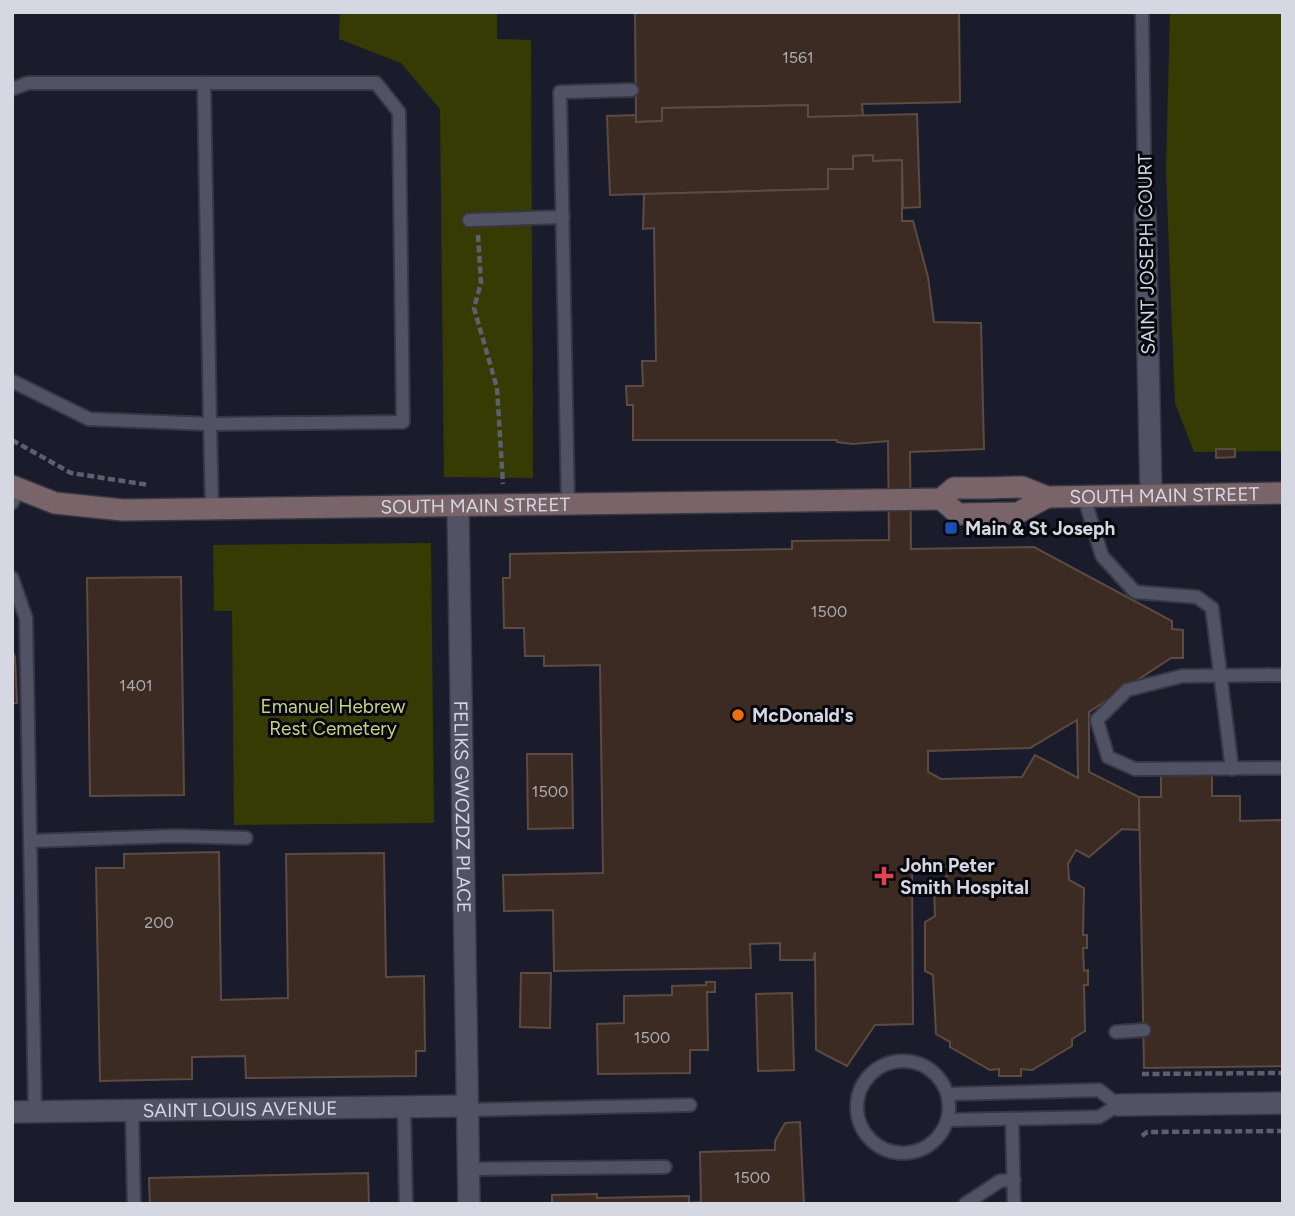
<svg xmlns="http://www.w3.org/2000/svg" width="1295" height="1216" viewBox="0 0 1295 1216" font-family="Figtree,sans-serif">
  <rect width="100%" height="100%" fill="#1b1c2b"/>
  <g fill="#363b03">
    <polygon points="340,12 497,12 497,39 531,40 533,478 444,477 440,109 401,63 339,39"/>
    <polygon points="1170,12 1283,12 1283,451 1194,452 1175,403 1166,172"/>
    <polygon points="431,543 434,823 234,825 232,611 214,611 213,545"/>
  </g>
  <g fill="#3b2b22" stroke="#5d4b41" stroke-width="2" fill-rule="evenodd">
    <polygon points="635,12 959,12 960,102 862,104 863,116 808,117 808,105 662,108 662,121 636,122"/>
    <polygon points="808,105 808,117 917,114 920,207 903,208 902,160 873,161 873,155 853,156 853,169 828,169 828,189 610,195 607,116 636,115 636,122 662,121 662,108"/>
    <path d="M 873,155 L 873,161 L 902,160 L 902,221 L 913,221 L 928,277 L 934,322 L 981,323 L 984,449 L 910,452 L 911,549 L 1034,547 L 1172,621 L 1172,629 L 1183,630 L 1183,658 L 1171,658 L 1089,712 L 1089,772 L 1139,797 L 1139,830 L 1122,829 L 1089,857 L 1076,850 L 1068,864 L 1069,880 L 1084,888 L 1083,935 L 1087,935 L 1087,948 L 1083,948 L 1084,971 L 1088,970 L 1088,985 L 1084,985 L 1085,1031 L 1072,1039 L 1072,1046 L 1032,1070 L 1021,1069 L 1021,1076 L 999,1076 L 999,1069 L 990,1070 L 950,1047 L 950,1042 L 936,1034 L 933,975 L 925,971 L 925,922 L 935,916 L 934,884 L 947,876 L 947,867 L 912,867 L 913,1024 L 875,1025 L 847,1066 L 816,1050 L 815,952 L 813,960 L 780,960 L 780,943 L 750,944 L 751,968 L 554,971 L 553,910 L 504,911 L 503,875 L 603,873 L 600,665 L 544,666 L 544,656 L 525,656 L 524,628 L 504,628 L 503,578 L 510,578 L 510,554 L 792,549 L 792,541 L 889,540 L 888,441 L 853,444 L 837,442 L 837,440 L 633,440 L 633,405 L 627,405 L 626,386 L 643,386 L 642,361 L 656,361 L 654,228 L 643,229 L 644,194 L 828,189 L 828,169 L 853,169 L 853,156 ZM 1077,720 L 1078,778 L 1035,755 L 1022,777 L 941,779 L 928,772 L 928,751 L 1030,748 Z"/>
    <polygon points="1216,449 1235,449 1235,457 1216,458"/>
    <polygon points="181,577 184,795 90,796 87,578"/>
    <polygon points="12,650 15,657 17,703 12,703"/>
    <polygon points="527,754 572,754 573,828 528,829"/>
    <polygon points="1161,774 1212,774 1212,796 1240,796 1240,821 1283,820 1283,1066 1144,1068 1139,797 1161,797"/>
    <polygon points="219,852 221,1000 288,998 286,854 384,853 386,977 424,976 425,1051 416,1051 416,1076 246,1078 245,1056 192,1057 192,1079 100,1081 96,868 124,868 124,854"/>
    <polygon points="521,973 551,973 550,1028 520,1027"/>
    <polygon points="706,982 715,982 715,992 707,992 708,1050 690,1050 690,1073 598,1074 597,1024 624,1023 624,996 672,995 672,986 706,985"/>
    <polygon points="792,993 794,1070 758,1071 756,994"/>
    <polygon points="800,1122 804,1204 552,1204 552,1195 597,1194 597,1198 689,1196 689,1203 701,1202 700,1152 775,1150 775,1141 785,1123"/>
    <polygon points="368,1173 369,1204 150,1204 149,1178"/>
  </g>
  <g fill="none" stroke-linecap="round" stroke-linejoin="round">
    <defs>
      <g id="lane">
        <polyline points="1142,12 1145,213"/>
        <polyline points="12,89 28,83 376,83 399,112 403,422 210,424 212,510"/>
        <polyline points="469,220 563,217"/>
        <polyline points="12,381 89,419 210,424 204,83"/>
        <polyline points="1084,497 1102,556 1135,592 1197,597 1212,608 1232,769"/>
        <polyline points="12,503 19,489"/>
        <polyline points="568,505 560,92 632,90"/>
        <polyline points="12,578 26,618 35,1111"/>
        <polyline points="1283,675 1182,676 1127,690 1097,720 1108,757 1135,769 1283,768"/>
        <polyline points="30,841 176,836 246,838"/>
        <polyline points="1116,1032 1144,1030"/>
        <circle cx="903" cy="1107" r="46"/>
        <polyline points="404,1107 406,1204"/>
        <polyline points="132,1110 134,1204"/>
        <polyline points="467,1110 690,1105"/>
        <polyline points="1012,1119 1014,1204"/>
        <polyline points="948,1120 1099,1117 1118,1105 1099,1090 948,1094"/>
        <polyline points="468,1169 665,1167"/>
        <polyline points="965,1204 1000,1181 1014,1180"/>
      </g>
      <g id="street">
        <polyline points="1145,213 1151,495"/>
        <path id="s1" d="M 458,508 L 469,1204"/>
        <polyline points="1118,1105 1283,1103"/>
        <path id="s2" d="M 12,1112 L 467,1106"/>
      </g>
      <g id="secondary">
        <path id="s3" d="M 12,486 L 55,503 L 123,510 L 941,499 L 954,488 L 987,488 L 1022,487 L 1047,497 L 1283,493"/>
        <polyline points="941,499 958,514 1018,513 1047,497"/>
      </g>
    </defs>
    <use href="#lane" stroke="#383845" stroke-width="16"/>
    <use href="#street" stroke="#383845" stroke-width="24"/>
    <use href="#secondary" stroke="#383845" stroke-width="24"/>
    <g stroke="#5e5f6d" stroke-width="4.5" stroke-dasharray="7 3.5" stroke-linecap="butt">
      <polyline points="478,235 481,283 474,308 497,388 503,484"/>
      <polyline points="12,440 71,473 149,485"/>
      <polyline points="1142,1074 1283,1073"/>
      <polyline points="1142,1136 1147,1132 1283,1131"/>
    </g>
    <use href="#lane" stroke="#515365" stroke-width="12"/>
    <use href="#street" stroke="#515365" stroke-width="21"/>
    <use href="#secondary" stroke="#796569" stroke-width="21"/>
  </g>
  <rect fill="#1a4fb4" stroke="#07070e" stroke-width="2.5" x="944" y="521" width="14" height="14" rx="3.5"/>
  <circle fill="#e8710a" stroke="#07070e" stroke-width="2.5" cx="738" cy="715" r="7"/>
  <path fill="#e0444e" stroke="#07070e" stroke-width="2.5" d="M880.5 865.5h7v7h7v7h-7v7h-7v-7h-7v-7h7z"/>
  <g text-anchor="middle" stroke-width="6" stroke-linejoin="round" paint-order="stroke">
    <g font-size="16" fill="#aeacb2">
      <text x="798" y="63">1561</text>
      <text x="829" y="617">1500</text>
      <text x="136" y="691">1401</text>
      <text x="550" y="797">1500</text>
      <text x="159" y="928">200</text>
      <text x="652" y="1043">1500</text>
      <text x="752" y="1183">1500</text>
    </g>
    <g font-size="19" fill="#d5d7e2" stroke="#07070e">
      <text transform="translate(1146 254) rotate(-91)" y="7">SAINT JOSEPH COURT</text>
      <text dy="7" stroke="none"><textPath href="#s3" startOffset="1162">SOUTH MAIN STREET</textPath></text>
      <text dy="7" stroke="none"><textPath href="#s3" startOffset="467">SOUTH MAIN STREET</textPath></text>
      <text dy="7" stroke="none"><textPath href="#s1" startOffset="299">FELIKS GWOZDZ PLACE</textPath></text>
      <text dy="7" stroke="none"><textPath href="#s2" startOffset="228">SAINT LOUIS AVENUE</textPath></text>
    </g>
    <g font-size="19" font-weight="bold" fill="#d5d7e2" stroke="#07070e" text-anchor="start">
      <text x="965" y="535">Main &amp; St Joseph</text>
      <text x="752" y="722">McDonald's</text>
      <text x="900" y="872">John Peter<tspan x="900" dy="22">Smith Hospital</tspan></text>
    </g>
    <g font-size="19" fill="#c8d380" stroke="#07070e">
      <text x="333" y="713">Emanuel Hebrew<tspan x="333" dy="22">Rest Cemetery</tspan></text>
    </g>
  </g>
  <rect width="1295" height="1216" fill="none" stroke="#d5d7e2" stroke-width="28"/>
</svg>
